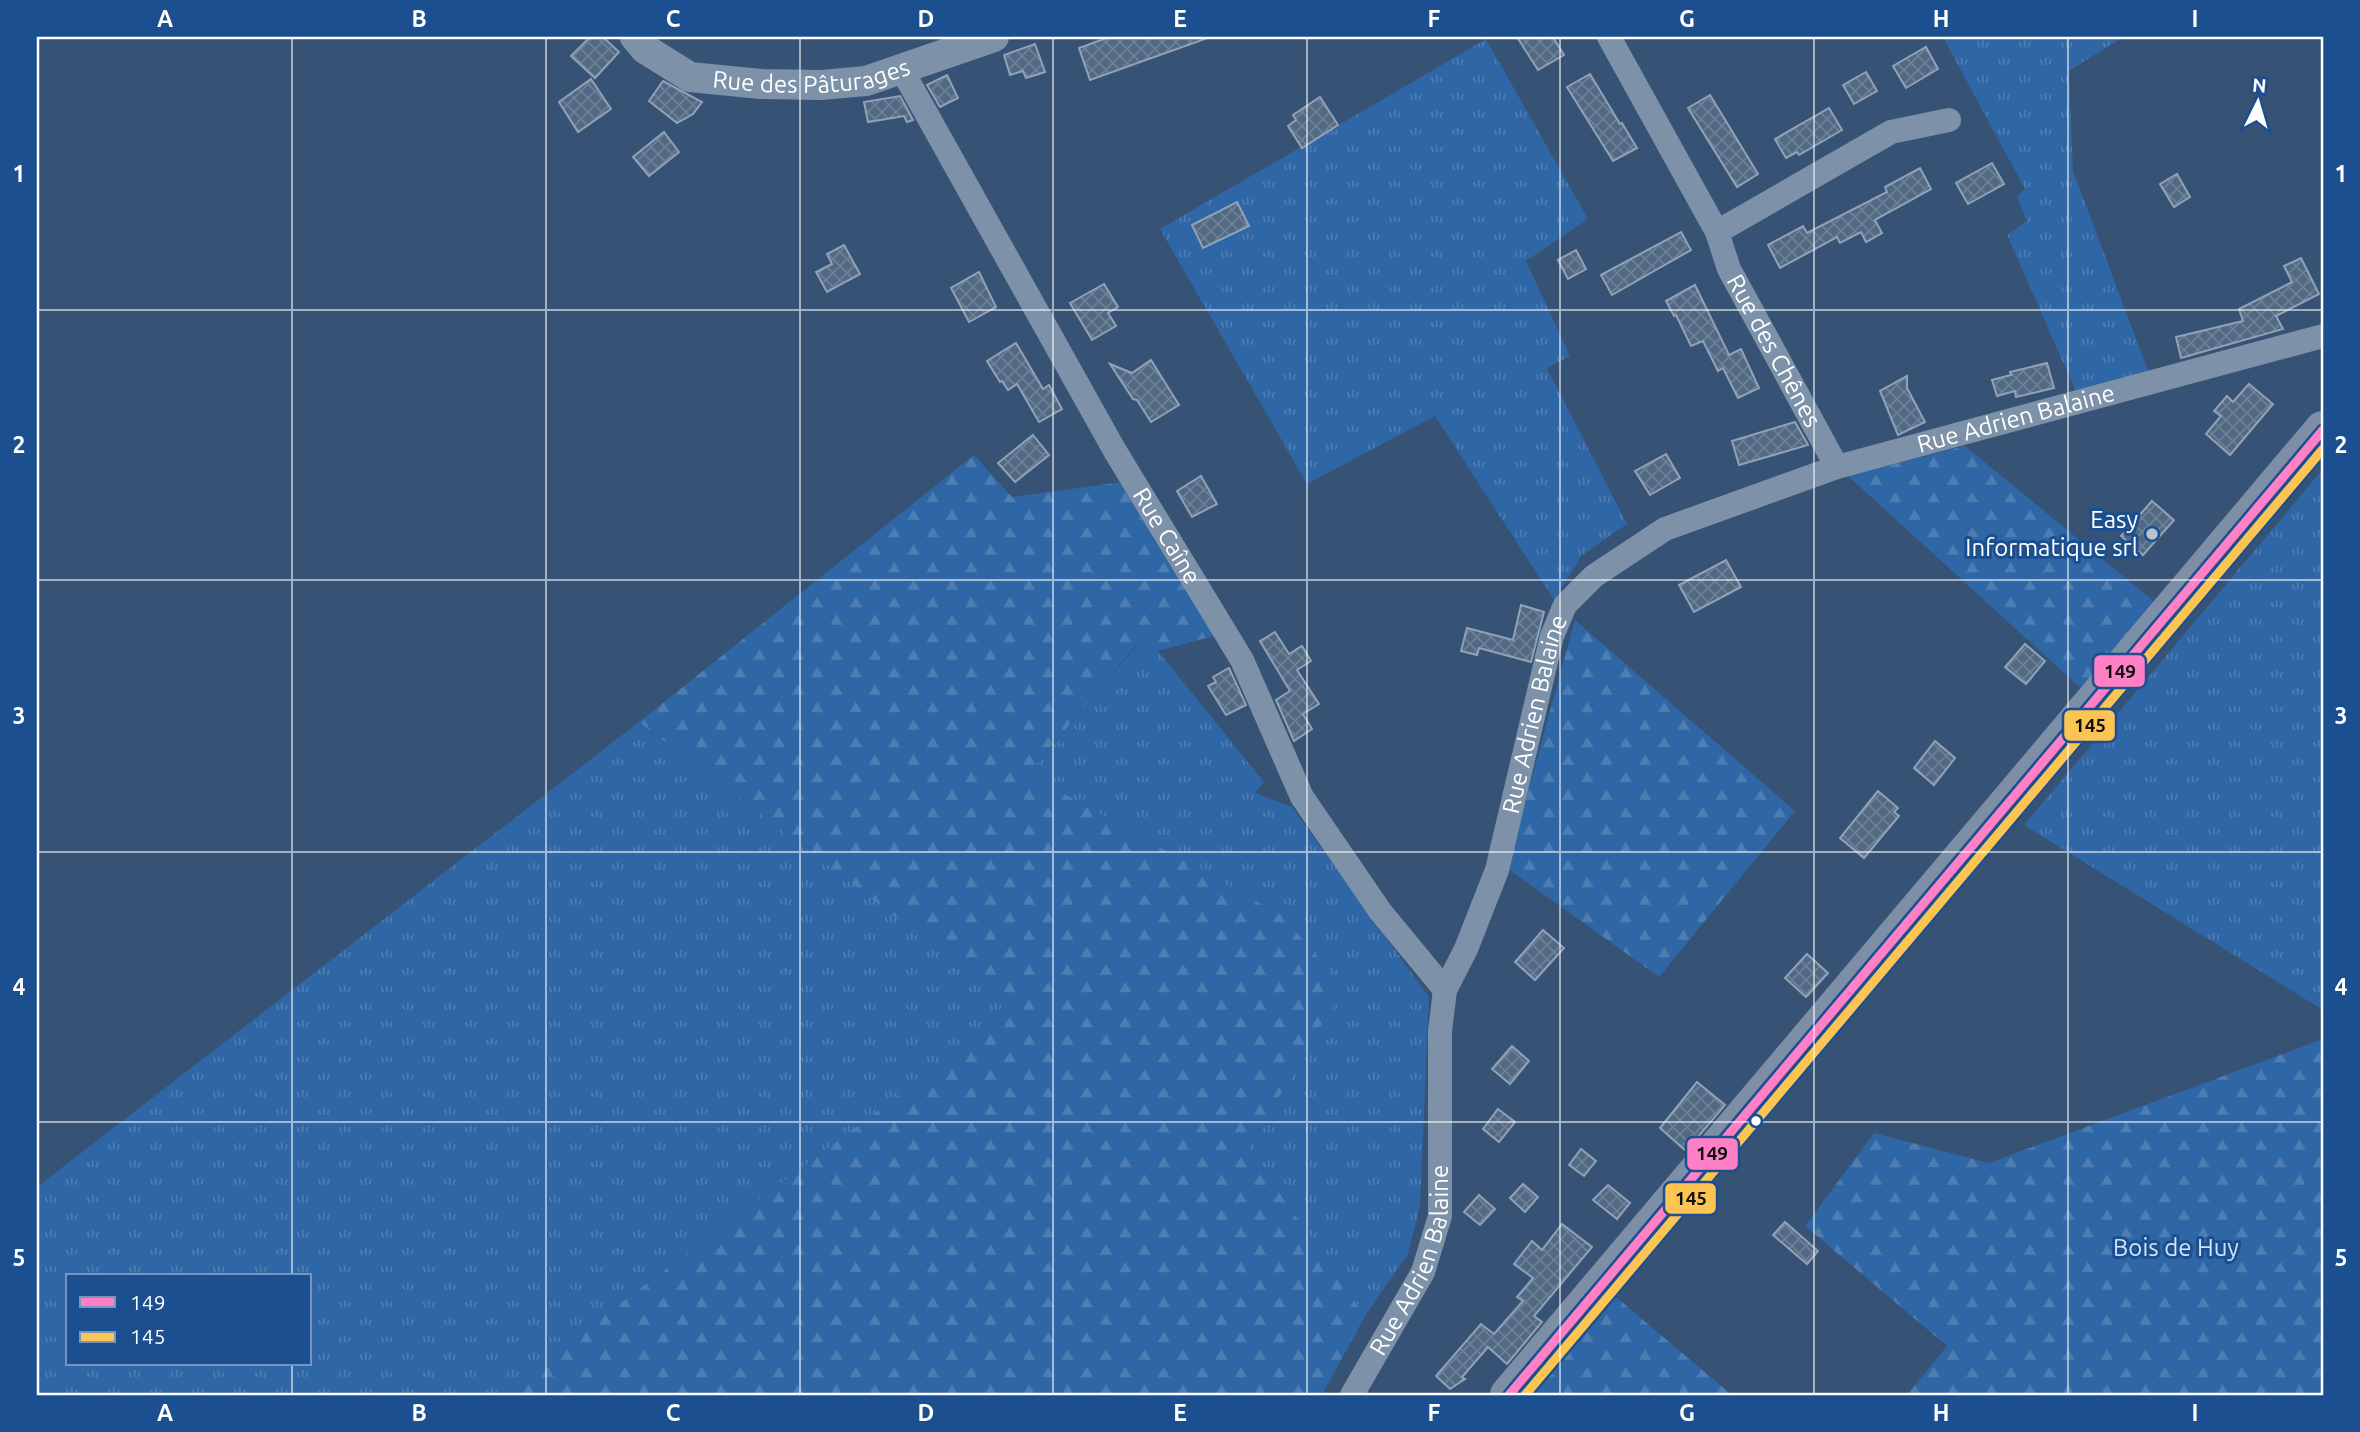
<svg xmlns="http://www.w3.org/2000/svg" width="2360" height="1432" viewBox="0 0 2360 1432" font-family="Ubuntu,sans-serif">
  <defs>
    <pattern id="grass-tufts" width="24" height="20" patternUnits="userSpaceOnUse" patternTransform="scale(1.75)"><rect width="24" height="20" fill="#2f66a5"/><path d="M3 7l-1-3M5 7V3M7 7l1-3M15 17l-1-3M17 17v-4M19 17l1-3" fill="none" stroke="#4e7db2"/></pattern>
    <pattern id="forest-firs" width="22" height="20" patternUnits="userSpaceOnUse" patternTransform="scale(1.75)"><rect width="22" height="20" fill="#2f66a5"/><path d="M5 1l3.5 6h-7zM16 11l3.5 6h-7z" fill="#4e7db2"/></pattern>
    <pattern id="building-cross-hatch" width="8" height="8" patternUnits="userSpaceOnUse" patternTransform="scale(1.75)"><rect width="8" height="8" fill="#526984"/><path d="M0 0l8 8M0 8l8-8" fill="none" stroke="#6c8096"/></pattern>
  </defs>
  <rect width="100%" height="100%" fill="#365274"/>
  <g fill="url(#grass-tufts)" fill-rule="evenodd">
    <polygon points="1943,37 2123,37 2069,71 2073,171 2150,376 2077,394 2007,235 2027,221 2017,197 2025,189"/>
    <polygon points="1486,39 1588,219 1526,261 1570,356 1547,368 1627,524 1582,555 1554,600 1435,416 1307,484 1160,229"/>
    <polygon points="2323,469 2323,1010 2024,825"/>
    <polygon points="1139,643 1158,651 1264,782 1255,793 1292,807 1429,997 1420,1206 1408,1254 1365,1316 1249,1148 1344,987 1028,774"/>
    <path d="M 639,722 L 1016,1008 L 498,1395 L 37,1395 L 37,1187 ZM 68,1276 L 310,1276 L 310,1364 L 68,1364 Z"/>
  </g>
  <g fill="url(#forest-firs)">
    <polygon points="1965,446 2157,604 2084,691 1848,476"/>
    <polygon points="974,455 1012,497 1122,482 1214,636 1158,651 1138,643 1028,774 1281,915 1344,987 1249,1148 1365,1316 1322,1395 498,1395 1015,1008 639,722"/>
    <polygon points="1575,620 1795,811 1659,977 1507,868"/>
    <polygon points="2323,1039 2323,1395 1907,1395 1947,1346 1805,1226 1874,1133 1989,1163"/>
    <polygon points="1616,1297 1732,1395 1533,1395"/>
  </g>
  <g fill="url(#building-cross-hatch)" stroke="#92a2b6" stroke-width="2">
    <polygon points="590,37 603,37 619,52 595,78 571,56"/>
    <polygon points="1109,37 1204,37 1205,39 1090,80 1079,48"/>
    <polygon points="1517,37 1553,37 1564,55 1538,70"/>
    <polygon points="1035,44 1045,72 1026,78 1023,71 1010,75 1004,55"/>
    <polygon points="1926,47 1938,69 1906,88 1893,66"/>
    <polygon points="1866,72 1877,91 1854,104 1843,85"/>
    <polygon points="1590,74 1620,124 1622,123 1637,148 1613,161 1567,87"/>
    <polygon points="947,75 958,98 940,107 927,85"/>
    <polygon points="591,79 611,109 578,132 559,102"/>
    <polygon points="663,81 702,102 693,114 677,123 649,101"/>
    <polygon points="1710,95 1758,174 1737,187 1688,108"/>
    <polygon points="900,96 913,120 907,122 904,116 868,122 864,102"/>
    <polygon points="1320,97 1338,125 1302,148 1288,126 1296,120 1293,115"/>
    <polygon points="1829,108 1842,130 1799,155 1797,152 1786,158 1775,139"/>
    <polygon points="664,132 679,152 649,176 633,157"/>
    <polygon points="1992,163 2004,184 1968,204 1956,183"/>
    <polygon points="1920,168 1931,189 1875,220 1882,233 1866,242 1861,232 1840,243 1837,237 1780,268 1768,245 1803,226 1807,233 1887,192 1885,187"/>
    <polygon points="2177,174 2190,197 2174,207 2160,184"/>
    <polygon points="1237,202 1249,226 1203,248 1192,225"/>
    <polygon points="1681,232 1691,250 1612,295 1601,275"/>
    <polygon points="844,245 860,274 827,292 816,272 832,264 827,254"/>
    <polygon points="1576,250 1586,269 1568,279 1558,260"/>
    <polygon points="2301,258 2319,294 2276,316 2283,329 2181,358 2176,337 2243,321 2239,309 2292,282 2284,266"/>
    <polygon points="979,272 996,307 969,322 951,288"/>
    <polygon points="1104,284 1118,307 1108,313 1116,326 1092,340 1070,303"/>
    <polygon points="1695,285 1729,355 1741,349 1759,388 1738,398 1723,368 1718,371 1703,341 1691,346 1676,315 1674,316 1666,301"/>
    <polygon points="1016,343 1043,389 1049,385 1062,409 1039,422 1017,384 1008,390 1002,381 1000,382 987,361"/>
    <polygon points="1151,360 1179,405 1151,422 1137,400 1133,399 1110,364 1132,373"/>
    <polygon points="2047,363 2054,388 2016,397 2015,391 1997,396 1992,380 2011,375 2010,372"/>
    <polygon points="1907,376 1907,388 1925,422 1898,435 1880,391"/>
    <polygon points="2249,384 2273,404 2230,455 2206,434 2221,416 2214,411 2227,396 2233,402"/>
    <polygon points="1795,422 1808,445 1739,465 1732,441"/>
    <polygon points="1033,435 1049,455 1015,482 998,463"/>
    <polygon points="1666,454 1680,478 1650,495 1635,471"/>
    <polygon points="1201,476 1217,504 1192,517 1177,491"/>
    <polygon points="2152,501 2174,520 2143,555 2121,536"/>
    <polygon points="1726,560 1741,587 1694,612 1679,585"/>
    <polygon points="1521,605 1544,612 1531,662 1479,648 1477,655 1461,651 1467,628 1513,640"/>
    <polygon points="1275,632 1289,654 1302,646 1311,661 1297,670 1319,704 1303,714 1312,729 1294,741 1276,700 1290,691 1260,641"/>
    <polygon points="2025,644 2045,661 2026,684 2005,667"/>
    <polygon points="1229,668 1246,705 1226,715 1208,686 1216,682 1213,677"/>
    <polygon points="1935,741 1955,758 1934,785 1914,768"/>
    <polygon points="1878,791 1898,808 1894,812 1899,816 1864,858 1840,838"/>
    <polygon points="1543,930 1564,948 1535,980 1515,962"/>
    <polygon points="1807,954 1828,973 1806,997 1785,978"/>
    <polygon points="1512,1046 1529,1061 1510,1084 1492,1069"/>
    <polygon points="1697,1082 1725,1105 1686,1151 1660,1128"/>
    <polygon points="1498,1109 1515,1122 1499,1142 1483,1129"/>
    <polygon points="1581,1149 1596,1161 1584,1176 1569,1165"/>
    <polygon points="1523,1184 1538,1197 1525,1212 1510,1198"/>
    <polygon points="1608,1185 1630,1203 1617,1219 1593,1200"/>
    <polygon points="1479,1195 1495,1209 1480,1225 1464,1212"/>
    <polygon points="1785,1222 1818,1251 1807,1264 1773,1235"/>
    <polygon points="1562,1224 1592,1247 1534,1316 1542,1322 1507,1364 1488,1347 1462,1377 1465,1379 1450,1389 1436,1376 1481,1324 1494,1334 1523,1301 1517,1297 1533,1278 1514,1264 1532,1241 1542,1250"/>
  </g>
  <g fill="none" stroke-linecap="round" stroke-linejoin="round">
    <g stroke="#7d92a8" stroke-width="24">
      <path id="s1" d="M 1609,37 L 1717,232 L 1729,269 L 1837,467"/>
      <path id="s2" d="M 902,70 L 1115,451 L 1242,660 L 1302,797 L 1380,911 L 1445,990"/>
      <polyline points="1717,232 1891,132 1949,120"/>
      <path id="s3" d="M 1352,1395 L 1423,1272 L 1440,1216 L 1440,1031 L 1445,990 L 1466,949 L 1497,870 L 1552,636 L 1565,605 L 1594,576 L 1665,529 L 1837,467 L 2323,336"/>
    </g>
    <path stroke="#7d92a8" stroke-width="30" id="s4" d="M 635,37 L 645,49 L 690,77 L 761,84 L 821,85 L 866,81 L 994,37"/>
    <polyline stroke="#7d8ea7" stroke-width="38" points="1509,1395 2323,430"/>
    <defs>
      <polyline id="bus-1" points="1509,1395 2323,430"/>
      <polyline id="bus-2" points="1525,1395 2323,449"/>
    </defs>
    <use href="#bus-1" stroke="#1b4f8f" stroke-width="14"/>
    <use href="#bus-2" stroke="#1b4f8f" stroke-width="14"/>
    <use href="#bus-1" stroke="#ff80c5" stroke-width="9"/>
    <use href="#bus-2" stroke="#fcc553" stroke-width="9"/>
  </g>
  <path fill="none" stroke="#fff" stroke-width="2" stroke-opacity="0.55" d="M 292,37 L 292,1276M 546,37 L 546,1395M 800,37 L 800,1395M 1053,37 L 1053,1395M 1307,37 L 1307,1395M 1560,37 L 1560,1395M 1814,37 L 1814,1395M 2068,37 L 2068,1395M 37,310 L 2323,310M 37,580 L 2323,580M 37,852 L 2323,852M 37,1122 L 2323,1122M 292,1364 L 292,1395"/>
  <circle fill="#b9c2ce" stroke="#1b4f8f" stroke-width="2.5" cx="2152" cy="534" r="7"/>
  <circle fill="#fff" stroke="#1b4f8f" stroke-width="2.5" cx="1756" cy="1121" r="6"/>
  <g text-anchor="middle" stroke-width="6" stroke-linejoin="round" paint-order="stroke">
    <g font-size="24" fill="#fff" stroke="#1b4f8f">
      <text dy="8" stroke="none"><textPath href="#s4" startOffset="191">Rue des Pâturages</textPath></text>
      <text dy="8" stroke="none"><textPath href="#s1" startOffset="355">Rue des Chênes</textPath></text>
      <text dy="8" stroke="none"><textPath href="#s3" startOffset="1326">Rue Adrien Balaine</textPath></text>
      <text dy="8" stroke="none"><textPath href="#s2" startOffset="536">Rue Caîne</textPath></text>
      <text dy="8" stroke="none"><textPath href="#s3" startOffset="718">Rue Adrien Balaine</textPath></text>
      <text dy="8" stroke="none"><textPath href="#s3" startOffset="150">Rue Adrien Balaine</textPath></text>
    </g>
    <g font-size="24" fill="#fff" stroke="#1b4f8f" text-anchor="end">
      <text x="2138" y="528">Easy<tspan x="2138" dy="28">Informatique srl</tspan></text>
    </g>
    <g font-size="24" fill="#cfe3fa" stroke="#1b4f8f">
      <text x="2176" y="1256">Bois de Huy</text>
    </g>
  </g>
  <g stroke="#1b4f8f" stroke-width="2.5">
    <rect x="2093" y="654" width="53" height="34" rx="7" fill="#ff80c5"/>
    <rect x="2063" y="709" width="53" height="33" rx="7" fill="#fcc553"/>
    <rect x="1686" y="1137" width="53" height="34" rx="7" fill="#ff80c5"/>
    <rect x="1664" y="1182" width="53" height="33" rx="7" fill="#fcc553"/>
  </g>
  <g font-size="19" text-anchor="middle" font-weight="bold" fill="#111">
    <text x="2120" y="678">149</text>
    <text x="2090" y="732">145</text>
    <text x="1712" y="1160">149</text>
    <text x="1691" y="1205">145</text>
  </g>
  <rect width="2360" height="1432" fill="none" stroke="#1b4f8f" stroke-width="77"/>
  <rect x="66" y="1274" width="245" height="91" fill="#1b4f8f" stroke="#7695bc" stroke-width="2"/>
  <rect x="80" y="1297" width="35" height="10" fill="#ff80c5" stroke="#7695bc" stroke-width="2"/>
  <text x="130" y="1310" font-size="21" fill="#ffffff">149</text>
  <rect x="80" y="1332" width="35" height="10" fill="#fcc553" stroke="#7695bc" stroke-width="2"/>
  <text x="130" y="1344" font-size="21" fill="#ffffff">145</text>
  <g transform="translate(2258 102) rotate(5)" stroke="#1b4f8f" stroke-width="5" paint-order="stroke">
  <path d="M0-5L12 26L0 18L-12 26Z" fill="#ffffff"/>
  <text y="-10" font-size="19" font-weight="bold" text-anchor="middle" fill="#ffffff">N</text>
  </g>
  <rect x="38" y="38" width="2284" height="1356" fill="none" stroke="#fff" stroke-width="2.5"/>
  <g font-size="23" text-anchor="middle" font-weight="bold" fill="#fff">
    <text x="165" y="27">A</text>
    <text x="419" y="27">B</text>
    <text x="673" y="27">C</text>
    <text x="926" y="27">D</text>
    <text x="1180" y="27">E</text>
    <text x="1434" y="27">F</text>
    <text x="1687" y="27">G</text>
    <text x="1941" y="27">H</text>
    <text x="2195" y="27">I</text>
    <text x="19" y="182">1</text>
    <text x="2341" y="182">1</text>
    <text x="19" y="453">2</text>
    <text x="2341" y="453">2</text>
    <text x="19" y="724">3</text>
    <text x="2341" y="724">3</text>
    <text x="19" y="995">4</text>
    <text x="2341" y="995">4</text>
    <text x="19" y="1266">5</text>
    <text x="2341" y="1266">5</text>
    <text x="165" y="1421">A</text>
    <text x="419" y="1421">B</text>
    <text x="673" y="1421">C</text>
    <text x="926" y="1421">D</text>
    <text x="1180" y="1421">E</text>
    <text x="1434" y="1421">F</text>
    <text x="1687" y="1421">G</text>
    <text x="1941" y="1421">H</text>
    <text x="2195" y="1421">I</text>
  </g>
</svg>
